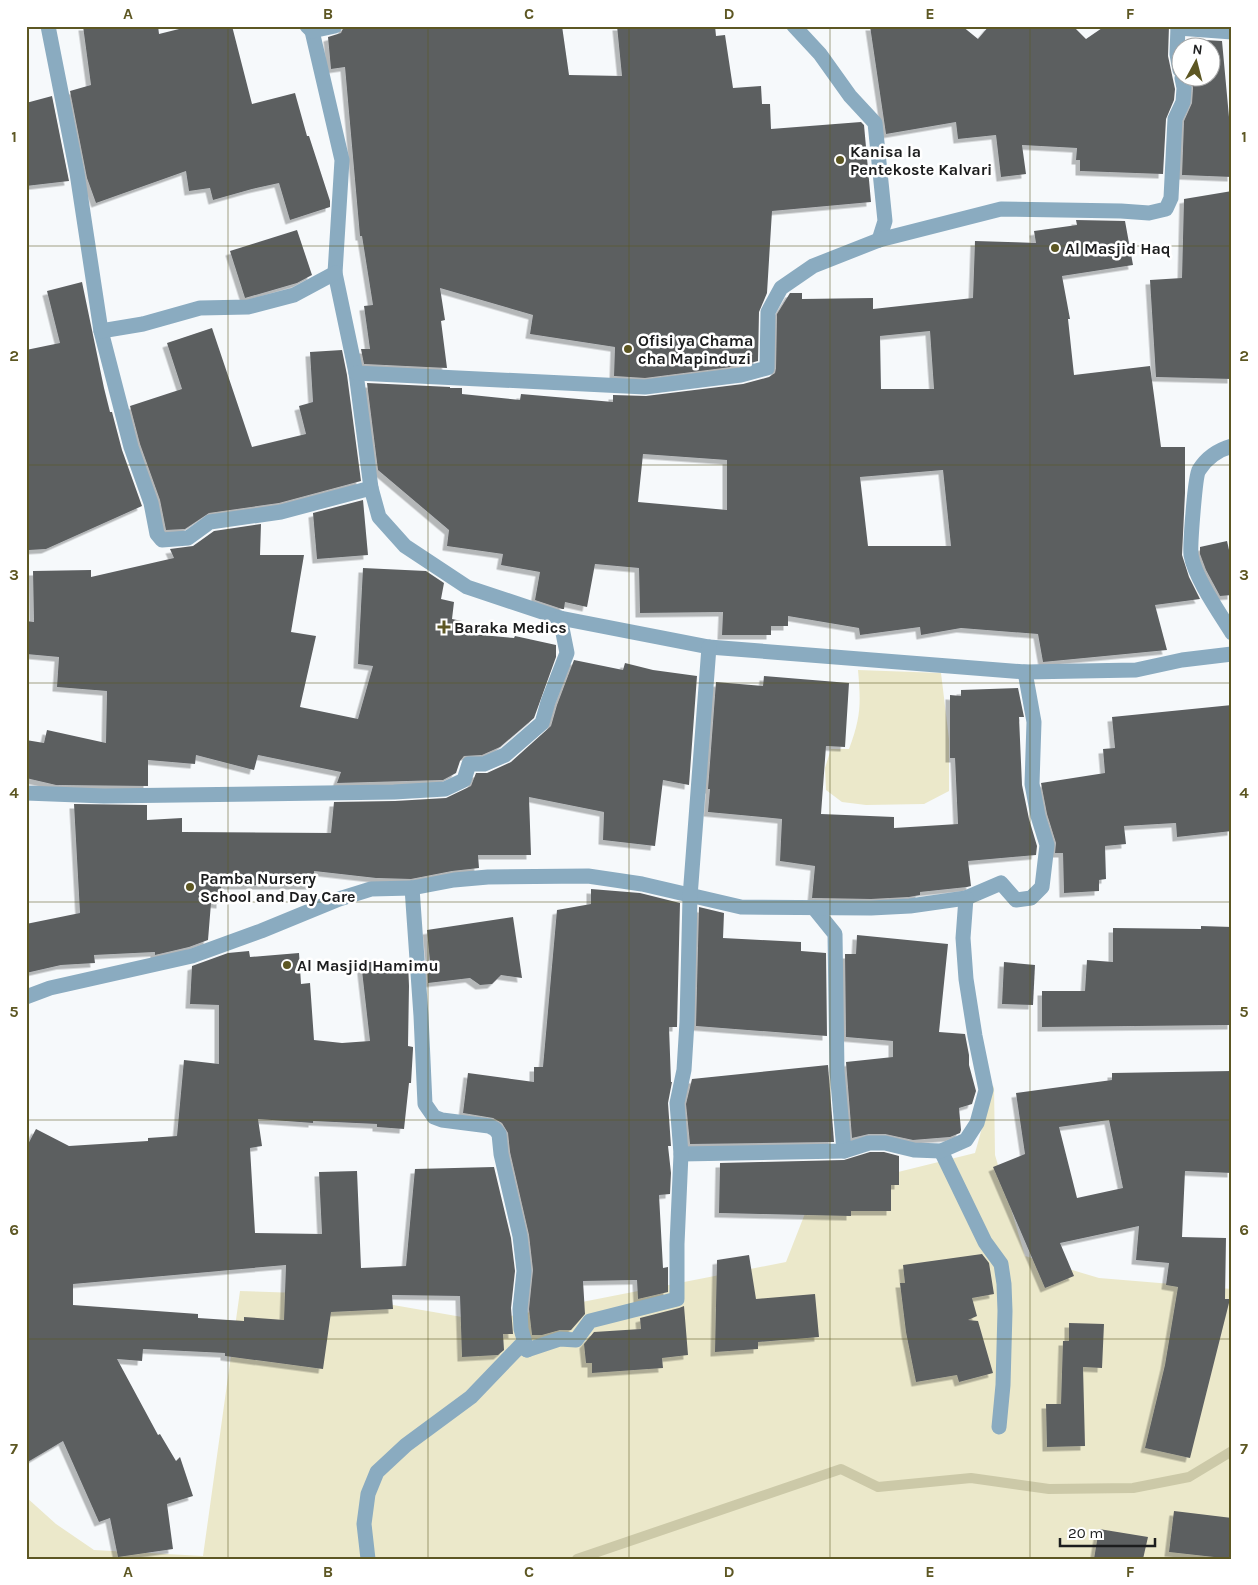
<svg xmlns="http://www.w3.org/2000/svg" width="1258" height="1585" viewBox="0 0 1258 1585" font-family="Karla,sans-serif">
  <defs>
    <filter id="shadow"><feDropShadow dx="-4.5" dy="4.5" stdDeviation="0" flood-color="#0004"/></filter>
  </defs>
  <rect width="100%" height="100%" fill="#f6f9fb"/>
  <g fill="#ebe8ca">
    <path d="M 858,670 L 941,673 L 949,739 L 949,791 L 924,804 L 866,805 L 842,802 L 826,790 L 825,768 L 831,749 L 849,749 C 861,717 861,704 858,670 Z"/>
    <polygon points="994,1085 995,1155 1025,1256 1099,1278 1232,1289 1232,1559 26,1559 26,1497 56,1524 94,1550 203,1556 240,1291 330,1294 485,1321 786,1262 813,1193 975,1153"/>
  </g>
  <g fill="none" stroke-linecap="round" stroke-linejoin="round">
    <polyline stroke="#ccc9a8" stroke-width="10" points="577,1559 841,1469 878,1487 971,1478 1049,1489 1133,1488 1189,1477 1232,1451"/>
  </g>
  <g fill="#5c5f61" fill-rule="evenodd" filter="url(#shadow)">
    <polygon points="83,26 158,26 159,34 191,26 232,26 252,104 295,93 307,136 309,136 330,201 330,207 290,220 279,183 252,189 213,200 210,188 189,191 186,171 96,203 87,178 70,91 91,85"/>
    <polygon points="344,26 562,26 569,75 622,76 617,26 715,26 716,36 725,35 733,88 761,86 762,104 770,104 771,129 861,122 864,125 871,202 772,211 767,293 759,312 758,361 739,366 645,378 614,376 615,347 530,334 533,315 440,288 445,320 441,321 447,368 364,364 361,349 370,349 364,306 373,305 362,236 360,236 345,67 331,69 328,37 341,33"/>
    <polygon points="870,26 962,26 978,39 989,26 1073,26 1086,39 1105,26 1169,26 1168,56 1175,89 1174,100 1166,119 1163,174 1080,171 1080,160 1076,160 1077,148 1022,145 1026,174 1001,177 996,135 958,139 956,122 886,134"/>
    <polygon points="1187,39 1222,41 1229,117 1232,117 1232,177 1182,175 1184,121 1192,103 1193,88 1191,78 1210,78 1210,48 1187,48"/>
    <polygon points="52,96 69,181 26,186 26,103"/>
    <polygon points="1232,191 1232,379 1156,377 1150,280 1182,278 1184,199"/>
    <path d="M 1076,220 L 1125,221 L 1133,265 L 1062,276 L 1070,319 L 1068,319 L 1074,375 L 1150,366 L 1161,447 L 1185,447 L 1185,493 L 1182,555 L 1189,577 L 1200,599 L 1155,605 L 1167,650 L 1043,662 L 1038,634 L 961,628 L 921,635 L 920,627 L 860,635 L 859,628 L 788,616 L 788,626 L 771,626 L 771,635 L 722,635 L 723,612 L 640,613 L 639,568 L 595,564 L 587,607 L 565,602 L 564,609 L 562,609 L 535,600 L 540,572 L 501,565 L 503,554 L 447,546 L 449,530 L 378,470 L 367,383 L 450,387 L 450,388 L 462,388 L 462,394 L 520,400 L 521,394 L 613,402 L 613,395 L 646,396 L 743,384 L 769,377 L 775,373 L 776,368 L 777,314 L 790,293 L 802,293 L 802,299 L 873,298 L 873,309 L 973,298 L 975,241 L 1036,243 L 1034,231 L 1077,225 ZM 930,331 L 934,389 L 881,389 L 880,336 ZM 643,454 L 727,460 L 727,510 L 638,502 ZM 943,470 L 951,546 L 868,546 L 860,477 Z"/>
    <polygon points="297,230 312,275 297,283 245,298 230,251"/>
    <polygon points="82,282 104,388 110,412 112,412 122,450 142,506 46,549 29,550 26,488 26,350 60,343 47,291"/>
    <polygon points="212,328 252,447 306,434 299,406 313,402 310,352 342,350 347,375 361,481 279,503 209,513 185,529 166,530 160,500 140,444 130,406 182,389 167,343"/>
    <polygon points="363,500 368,555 317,559 313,513"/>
    <polygon points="261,524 260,555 304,555 291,632 316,636 300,707 358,719 373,666 358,664 363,568 426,571 444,583 441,599 454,602 452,619 462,621 460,633 514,638 515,636 556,645 556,657 534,718 500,747 482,755 464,756 460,761 456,773 443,780 337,783 341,772 258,755 254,770 196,755 195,764 148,760 148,786 56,785 26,778 26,740 44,743 47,730 106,743 107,691 57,687 59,657 26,654 26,621 34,622 33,571 91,570 91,577 174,558 170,549 193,546 214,531"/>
    <polygon points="1227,541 1232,563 1232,595 1220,596 1206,570 1200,554 1200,547"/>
    <polygon points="574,660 623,670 625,663 653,670 697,676 689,785 663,780 655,846 603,840 604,812 529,797 531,855 478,855 479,868 452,871 411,879 376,878 314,871 314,885 221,885 221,904 211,903 208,940 189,947 155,955 155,952 94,955 95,963 61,965 26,973 26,924 80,913 74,804 147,805 147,820 182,818 182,832 331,833 334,802 395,801 446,798 471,786 476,773 487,773 511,762 551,726 557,705"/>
    <polygon points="764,676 849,683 845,747 826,746 821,814 894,817 894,828 958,824 955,758 950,758 950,695 961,696 961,690 1018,688 1024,717 1019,717 1022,785 1029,819 1037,846 1036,855 968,861 971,886 967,887 920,892 920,895 909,897 871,899 812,898 815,866 780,861 782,819 708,812 710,789 708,789 716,682 763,686"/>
    <polygon points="1232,705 1232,831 1177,837 1176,823 1124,826 1126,844 1105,846 1106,879 1099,880 1099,891 1064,893 1063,853 1055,853 1056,843 1047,814 1041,783 1105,773 1103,749 1115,748 1112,717"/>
    <polygon points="591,889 640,893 680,903 677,1027 669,1027 671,1082 672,1082 668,1103 671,1146 668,1146 671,1173 670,1194 659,1195 663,1268 668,1267 668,1292 638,1299 637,1280 583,1281 585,1314 571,1330 560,1330 542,1335 532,1335 529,1309 533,1270 529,1235 510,1152 508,1133 502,1123 493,1118 463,1113 468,1073 534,1082 534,1067 543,1067 557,910 591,904"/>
    <polygon points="699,907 724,913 723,938 801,942 801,951 826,953 827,1036 696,1026"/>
    <polygon points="513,917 522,978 501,975 492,984 480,985 470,978 428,983 427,962 430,962 427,930"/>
    <polygon points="1201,926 1232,927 1232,1025 1042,1027 1042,991 1085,991 1087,960 1113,962 1113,928 1201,929"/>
    <polygon points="857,935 948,944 939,1032 965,1034 969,1055 969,1065 976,1091 972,1104 959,1108 961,1130 960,1133 950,1137 913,1140 885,1134 869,1134 852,1138 846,1062 893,1057 893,1041 846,1037 845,954 856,954"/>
    <path d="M 249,951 L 250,957 L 299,953 L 301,984 L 310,983 L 314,1040 L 342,1043 L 370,1041 L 361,962 L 408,962 L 409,986 L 408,1046 L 413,1047 L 413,1049 L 411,1083 L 409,1083 L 404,1129 L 377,1127 L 377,1124 L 313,1121 L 313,1123 L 258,1119 L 262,1146 L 250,1148 L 255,1233 L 322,1234 L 319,1172 L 357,1171 L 361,1268 L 406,1266 L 415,1169 L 494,1167 L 511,1238 L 515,1271 L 511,1308 L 513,1334 L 503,1334 L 504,1350 L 498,1355 L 462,1357 L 460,1296 L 392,1295 L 393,1309 L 331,1312 L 323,1369 L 225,1356 L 225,1353 L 143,1349 L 142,1361 L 117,1359 L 158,1435 L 160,1434 L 176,1461 L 180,1457 L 193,1496 L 167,1504 L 173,1549 L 118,1557 L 110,1518 L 99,1522 L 63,1441 L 26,1463 L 26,1148 L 36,1129 L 69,1146 L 148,1141 L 148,1138 L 177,1136 L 184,1060 L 219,1064 L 219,1005 L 190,1004 L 192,966 L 228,953 ZM 286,1265 L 284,1320 L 244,1317 L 244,1321 L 198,1318 L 198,1314 L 73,1305 L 73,1284 Z"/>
    <polygon points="1004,962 1035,965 1033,1005 1002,1004"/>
    <polygon points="828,1065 834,1142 690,1144 686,1104 692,1079"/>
    <path d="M 1232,1071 L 1232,1173 L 1185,1171 L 1182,1237 L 1226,1238 L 1225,1299 L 1230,1299 L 1190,1458 L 1145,1448 L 1165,1365 L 1178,1287 L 1166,1285 L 1169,1263 L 1136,1260 L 1139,1226 L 1060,1243 L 1074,1276 L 1045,1288 L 993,1167 L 1025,1154 L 1016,1093 L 1112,1080 L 1112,1073 ZM 1109,1120 L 1123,1188 L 1077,1198 L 1059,1127 Z"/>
    <polygon points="870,1152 884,1152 899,1156 899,1185 891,1185 891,1211 851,1211 851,1216 719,1213 720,1163 844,1160"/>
    <polygon points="982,1254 989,1263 994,1294 972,1298 977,1316 968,1320 978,1321 993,1373 959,1382 957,1375 916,1382 906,1332 900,1283 905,1283 903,1265"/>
    <polygon points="749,1255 756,1299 815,1294 819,1337 758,1342 758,1349 715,1352 717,1260"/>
    <polygon points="684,1306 688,1355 662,1358 663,1368 592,1373 592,1363 586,1363 584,1344 594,1332 641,1329 640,1318 679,1308"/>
    <polygon points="1069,1323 1104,1324 1102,1368 1083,1367 1085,1446 1047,1447 1046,1404 1061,1404 1063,1341 1069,1341"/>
    <polygon points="1174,1511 1232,1518 1232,1559 1169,1552"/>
    <polygon points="1099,1529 1148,1537 1143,1559 1094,1559"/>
  </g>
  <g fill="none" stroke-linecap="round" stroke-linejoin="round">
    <g stroke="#8aabc0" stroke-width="15">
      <polyline points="48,26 77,173 101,331 131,447 151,503 157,534 162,540 188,538 210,522 281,512 371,488"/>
      <polyline points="307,26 312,31 342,160 335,273 356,373 371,488 379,517 405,546 467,587 560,618 709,647 1025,672 1136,670 1182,660 1232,654"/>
      <polyline points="794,26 820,54 850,96 875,123 885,221 879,240"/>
      <polyline points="1178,26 1177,54 1180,70"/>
      <polyline points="1178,28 1232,32"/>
      <polyline points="312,31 335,26"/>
      <polyline points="101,331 143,324 200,308 248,307 294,295 335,273"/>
      <polyline points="356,373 645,387 741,375 767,368 768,312 781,288 813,266 879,240 1001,209 1121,211 1149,213 1166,209 1171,198 1175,119 1183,102 1184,88 1182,78"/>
      <path d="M 1232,446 C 1218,450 1207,457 1199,470 C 1195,476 1190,545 1191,555 C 1195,578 1219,612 1232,633"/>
      <polyline points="26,793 104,796 394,792 445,789 464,780 469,764 484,764 505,755 542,723 548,702 567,653 560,618"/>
      <polyline points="412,888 421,1016 425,1104 434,1117 442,1120 489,1126 495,1129 499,1134 501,1154 520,1236 524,1271 520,1309 521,1329 527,1350"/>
      <polyline points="814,908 835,934 837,1071 844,1151"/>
      <polyline points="26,997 50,988 192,956 261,931 339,899 371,889 412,888 454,880 488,877 588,876 642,884 741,907 871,908 910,906 966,898 1001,883 1016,900 1031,898 1042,887 1047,845 1038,816 1032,784 1034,722 1025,672"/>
      <polyline points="941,1151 985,1242 1001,1264 1004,1284 1005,1311 1003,1385 999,1427"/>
      <polyline points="681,1154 844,1151 869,1143 885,1143 914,1150 941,1151 966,1140 977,1123 986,1090 975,1036 966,979 963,938 966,898"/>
      <polyline points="368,1559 364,1524 368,1494 377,1472 406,1445 471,1397 520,1346 527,1350 560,1339 576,1340 590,1321 677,1299 677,1244 681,1154 677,1103 684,1070 687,1022 690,897 709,647"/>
    </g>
  </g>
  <path fill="none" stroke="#5d5723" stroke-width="1" stroke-opacity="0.55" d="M 228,26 L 228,1559M 428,26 L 428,1559M 629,26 L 629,1559M 830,26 L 830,1559M 1030,26 L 1030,1559M 26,246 L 1232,246M 26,465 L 1232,465M 26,683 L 1232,683M 26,902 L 1232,902M 26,1120 L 1232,1120M 26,1339 L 1232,1339"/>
  <g fill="#5d5723" stroke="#fff" stroke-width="2">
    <circle cx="840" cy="160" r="5"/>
    <circle cx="1055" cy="248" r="5"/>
    <circle cx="628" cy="349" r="5"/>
    <path d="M441.5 619.5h5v5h5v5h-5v5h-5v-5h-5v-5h5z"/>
    <circle cx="190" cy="887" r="5"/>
    <circle cx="287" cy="965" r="5"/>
  </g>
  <g text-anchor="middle" stroke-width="5" stroke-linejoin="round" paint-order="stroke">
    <g font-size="16" font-weight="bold" fill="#1c1d1e" stroke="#fff" text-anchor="start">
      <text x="850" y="157">Kanisa la<tspan x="850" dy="18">Pentekoste Kalvari</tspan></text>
      <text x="1065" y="254">Al Masjid Haq</text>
      <text x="638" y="346">Ofisi ya Chama<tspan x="638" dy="18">cha Mapinduzi</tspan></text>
      <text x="454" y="633">Baraka Medics</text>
      <text x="200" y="884">Pamba Nursery<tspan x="200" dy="18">School and Day Care</tspan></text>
      <text x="297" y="971">Al Masjid Hamimu</text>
    </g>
  </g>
  <rect width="1258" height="1585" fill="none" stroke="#ffffff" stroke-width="55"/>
  <g transform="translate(1196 62) rotate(7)"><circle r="24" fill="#ffffff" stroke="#a4a5a5"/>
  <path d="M0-4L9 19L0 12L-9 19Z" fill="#5d5723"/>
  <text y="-8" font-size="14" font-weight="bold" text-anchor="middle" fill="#1c1d1e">N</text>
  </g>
  <path d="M1060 1538v8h95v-8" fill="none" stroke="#1c1d1e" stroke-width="2.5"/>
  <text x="1068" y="1538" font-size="15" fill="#1c1d1e" stroke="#ffffff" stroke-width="4" paint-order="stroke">20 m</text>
  <rect x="28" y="28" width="1202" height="1530" fill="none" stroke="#5d5723" stroke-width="2"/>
  <g font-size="16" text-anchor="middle" font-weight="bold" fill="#5d5723">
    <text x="128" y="19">A</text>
    <text x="328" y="19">B</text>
    <text x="529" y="19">C</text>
    <text x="729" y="19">D</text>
    <text x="930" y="19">E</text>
    <text x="1130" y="19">F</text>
    <text x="14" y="142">1</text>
    <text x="1244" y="142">1</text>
    <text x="14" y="361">2</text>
    <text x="1244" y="361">2</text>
    <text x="14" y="580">3</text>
    <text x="1244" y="580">3</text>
    <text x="14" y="798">4</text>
    <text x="1244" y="798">4</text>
    <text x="14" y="1017">5</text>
    <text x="1244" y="1017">5</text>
    <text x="14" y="1235">6</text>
    <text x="1244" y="1235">6</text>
    <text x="14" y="1454">7</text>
    <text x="1244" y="1454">7</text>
    <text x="128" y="1577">A</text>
    <text x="328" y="1577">B</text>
    <text x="529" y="1577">C</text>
    <text x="729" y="1577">D</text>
    <text x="930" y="1577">E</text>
    <text x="1130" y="1577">F</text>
  </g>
</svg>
